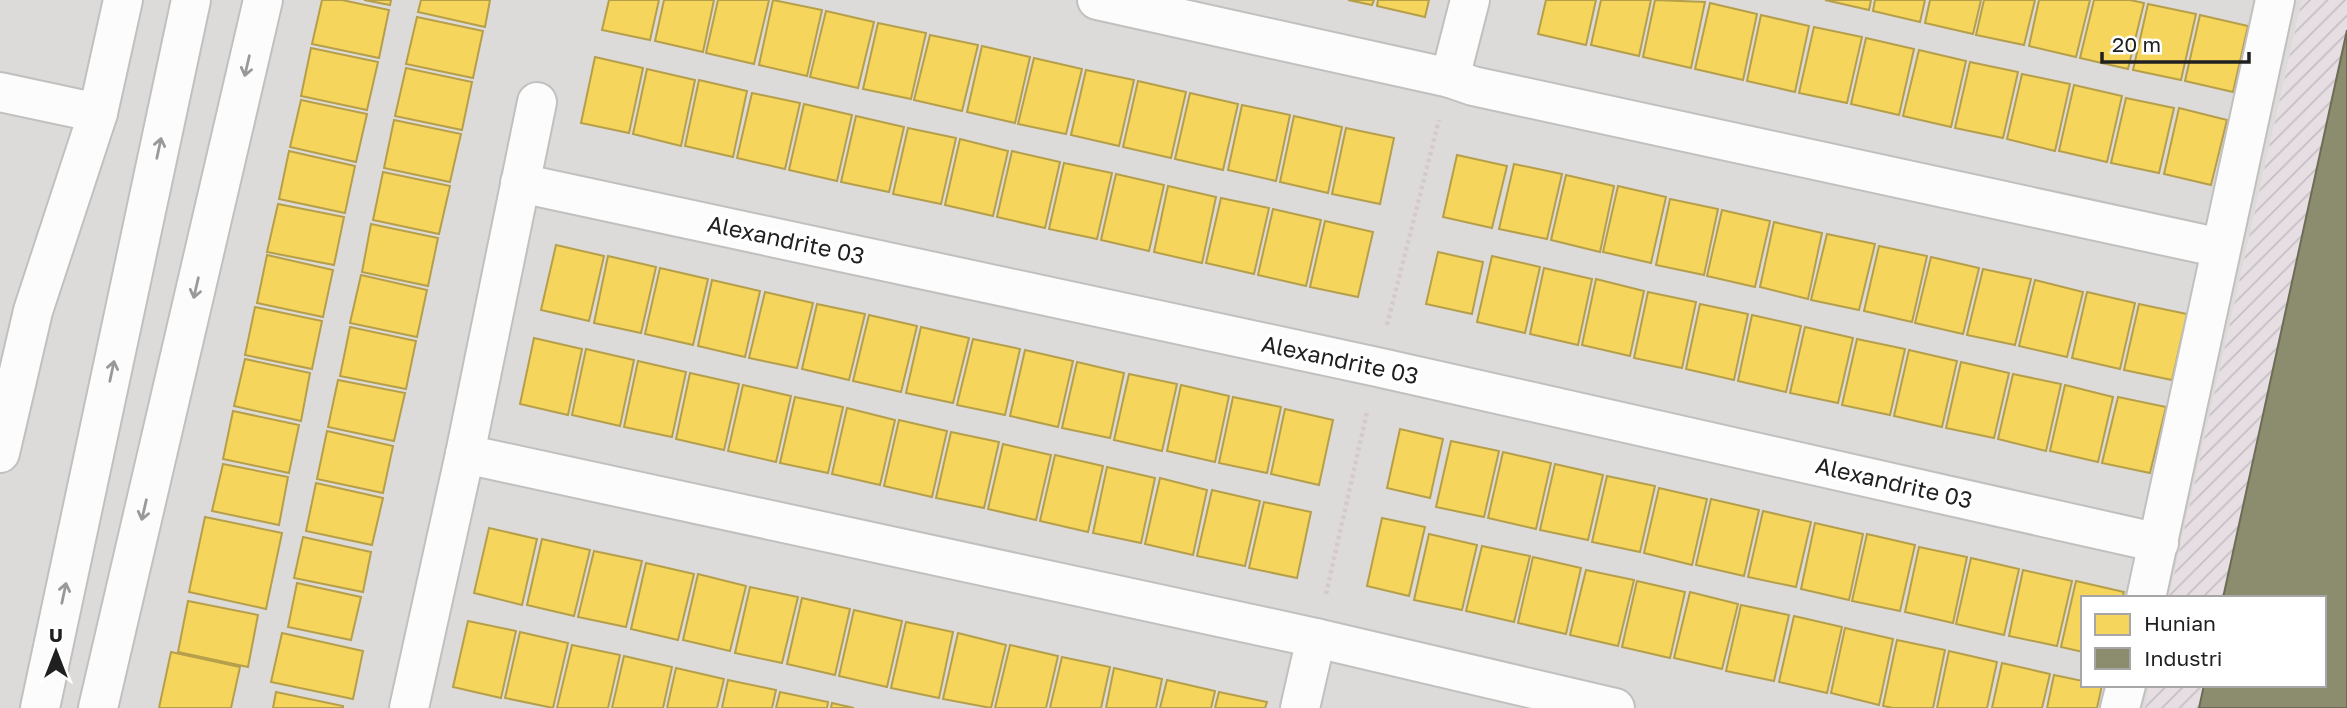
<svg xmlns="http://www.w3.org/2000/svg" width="2347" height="708" viewBox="0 0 2347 708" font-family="'Golos Text',sans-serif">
  <defs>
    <pattern id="industrial-furrows" width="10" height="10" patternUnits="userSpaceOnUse" patternTransform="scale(1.75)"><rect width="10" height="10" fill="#e6dee3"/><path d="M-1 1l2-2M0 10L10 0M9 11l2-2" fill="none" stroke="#c5bec2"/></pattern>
  </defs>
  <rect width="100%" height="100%" fill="#edebe9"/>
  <polygon fill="#dddbda" points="0,0 2302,0 2169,598 2083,598 2083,685 2150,685 2145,708 0,708"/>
  <polygon fill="url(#industrial-furrows)" points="2302,0 2347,0 2347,708 2145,708 2150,685 2324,685 2324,598 2169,598"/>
  <g fill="#f6d55c" stroke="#b69f4a" stroke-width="2">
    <polygon points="322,0 342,0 389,10 379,58 312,44"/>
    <polygon points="364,0 391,0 390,5"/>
    <polygon points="421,0 490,0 485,27 418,12"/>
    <polygon points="609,0 659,0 650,40 602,30"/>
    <polygon points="664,0 714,0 703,52 655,41"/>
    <polygon points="718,0 769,0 754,64 706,53"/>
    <polygon points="773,0 822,10 807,76 759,65"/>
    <polygon points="1348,0 1374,0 1372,5"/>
    <polygon points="1378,0 1429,0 1425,17 1377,6"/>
    <polygon points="1546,0 1596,0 1586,45 1538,34"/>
    <polygon points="1601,0 1651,0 1639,56 1591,45"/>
    <polygon points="1655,0 1705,2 1691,68 1643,57"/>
    <polygon points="1825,0 1871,0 1869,10"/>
    <polygon points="1875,0 1925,0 1920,22 1873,11"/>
    <polygon points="1930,0 1981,0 1973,34 1925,23"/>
    <polygon points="1984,0 2035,0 2024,45 1976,35"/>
    <polygon points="2039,0 2090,0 2076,57 2029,46"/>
    <polygon points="2094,0 2130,0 2144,3 2128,69 2080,58"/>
    <polygon points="1710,3 1757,14 1743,80 1695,69"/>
    <polygon points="2148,4 2196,14 2181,80 2133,70"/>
    <polygon points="826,11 874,22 858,88 810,77"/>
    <polygon points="1761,15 1809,26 1795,92 1747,81"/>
    <polygon points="2200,15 2248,26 2233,92 2185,81"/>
    <polygon points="417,17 483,31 473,78 406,64"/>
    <polygon points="878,23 926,33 911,99 863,89"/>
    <polygon points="1814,27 1862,37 1847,103 1799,93"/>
    <polygon points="930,35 978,45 962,111 914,100"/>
    <polygon points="1866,38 1914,49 1899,115 1851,104"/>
    <polygon points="982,46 1030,57 1015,123 967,112"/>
    <polygon points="311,48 378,62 367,110 301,96"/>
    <polygon points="1919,50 1966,61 1951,127 1903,116"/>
    <polygon points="595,57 643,68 629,133 581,123"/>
    <polygon points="1034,58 1082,69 1066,134 1018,124"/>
    <polygon points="1970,62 2018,72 2003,138 1955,128"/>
    <polygon points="406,68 472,82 462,130 395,116"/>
    <polygon points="647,69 695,80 681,146 633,134"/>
    <polygon points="1086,70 1134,80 1119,146 1071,135"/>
    <polygon points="2022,74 2070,84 2055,151 2007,139"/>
    <polygon points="699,80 747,91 733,157 685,146"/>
    <polygon points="1138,81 1186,92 1171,158 1123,147"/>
    <polygon points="2074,85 2122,96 2107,162 2059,151"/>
    <polygon points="752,93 800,103 785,169 737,158"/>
    <polygon points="1190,93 1238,104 1223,170 1175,159"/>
    <polygon points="2126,98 2174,108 2159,173 2111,163"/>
    <polygon points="301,100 367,114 356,162 290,147"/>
    <polygon points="804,104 852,115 837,181 789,170"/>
    <polygon points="1242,105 1290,115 1276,181 1228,170"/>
    <polygon points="2179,108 2227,120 2211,185 2164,174"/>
    <polygon points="856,116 904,127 889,192 841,182"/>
    <polygon points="1294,116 1342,127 1328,193 1280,182"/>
    <polygon points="394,120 461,134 450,182 384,168"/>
    <polygon points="908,128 956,138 941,204 893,194"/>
    <polygon points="1346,128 1394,138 1380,204 1332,194"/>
    <polygon points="960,139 1008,151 993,216 945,205"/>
    <polygon points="289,151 355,166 345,213 279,199"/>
    <polygon points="1012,151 1060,162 1045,228 997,217"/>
    <polygon points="1457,155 1507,166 1492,228 1443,217"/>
    <polygon points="1064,163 1112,173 1097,239 1049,229"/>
    <polygon points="1514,164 1562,174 1547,239 1499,229"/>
    <polygon points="383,172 450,186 439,234 373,220"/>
    <polygon points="1116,174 1164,185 1149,251 1101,240"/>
    <polygon points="1566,175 1614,186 1600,252 1551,240"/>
    <polygon points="1168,186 1216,197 1202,263 1154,252"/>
    <polygon points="1618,186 1666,197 1651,263 1603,252"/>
    <polygon points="1221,198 1269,208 1254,274 1206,263"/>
    <polygon points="1670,199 1718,209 1704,275 1656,265"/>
    <polygon points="278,204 344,217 334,265 267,252"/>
    <polygon points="1273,209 1321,220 1306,286 1258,275"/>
    <polygon points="1722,210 1770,221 1755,287 1707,276"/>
    <polygon points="1325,221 1373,232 1358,297 1310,287"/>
    <polygon points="1774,222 1822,233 1808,299 1760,287"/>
    <polygon points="371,224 438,238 428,286 362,272"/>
    <polygon points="1827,234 1875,244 1859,310 1811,300"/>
    <polygon points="556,245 604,256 589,321 541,310"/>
    <polygon points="1879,246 1927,256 1912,322 1864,311"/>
    <polygon points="1438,252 1483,262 1472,314 1426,304"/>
    <polygon points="267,255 333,270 323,317 257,303"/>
    <polygon points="608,256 656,267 641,333 594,323"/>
    <polygon points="1492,256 1540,267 1525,333 1477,322"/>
    <polygon points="1931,257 1979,268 1963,334 1915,323"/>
    <polygon points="660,268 708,279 693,345 645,334"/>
    <polygon points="1544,268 1592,279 1578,345 1530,334"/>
    <polygon points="1983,269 2031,279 2015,345 1967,335"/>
    <polygon points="361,275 427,290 417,337 350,323"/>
    <polygon points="1596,279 1644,291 1630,356 1582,345"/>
    <polygon points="712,280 760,291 745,357 698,346"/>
    <polygon points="2035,280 2083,292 2067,357 2019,346"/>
    <polygon points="765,292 813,303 797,368 749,358"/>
    <polygon points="1648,292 1696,302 1682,368 1634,358"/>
    <polygon points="2087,292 2135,303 2120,369 2072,358"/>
    <polygon points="817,304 865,314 849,380 802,369"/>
    <polygon points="1700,304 1748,314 1734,380 1686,369"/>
    <polygon points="2139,304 2187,314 2172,380 2124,370"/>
    <polygon points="255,307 322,321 312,369 245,355"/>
    <polygon points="869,315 917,326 901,392 853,381"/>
    <polygon points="1752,315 1801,326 1786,392 1738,381"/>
    <polygon points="350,327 416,341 406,389 340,376"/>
    <polygon points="921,327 969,338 953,403 906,393"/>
    <polygon points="1805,327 1853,338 1838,403 1790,393"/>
    <polygon points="534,338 582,349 568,415 520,404"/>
    <polygon points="973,339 1020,349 1005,415 957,405"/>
    <polygon points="1857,339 1905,349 1890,415 1842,405"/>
    <polygon points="586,349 634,360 620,426 572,415"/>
    <polygon points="1025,350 1073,361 1058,427 1010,416"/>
    <polygon points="1909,350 1957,361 1942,427 1894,416"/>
    <polygon points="245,359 310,373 301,421 234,406"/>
    <polygon points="638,361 686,372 672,437 624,427"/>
    <polygon points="1077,362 1124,373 1110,438 1062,428"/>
    <polygon points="1961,362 2009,373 1994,438 1946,428"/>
    <polygon points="690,373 739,384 724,450 676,439"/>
    <polygon points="1129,374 1177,384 1162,451 1114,440"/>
    <polygon points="2013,374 2061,384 2046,451 1998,439"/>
    <polygon points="338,380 405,393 394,441 328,427"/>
    <polygon points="743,385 791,396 776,462 728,451"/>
    <polygon points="1181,385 1229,396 1215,462 1167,451"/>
    <polygon points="2065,385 2113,397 2098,462 2050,451"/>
    <polygon points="795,397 843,407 828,473 780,463"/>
    <polygon points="1233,397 1281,407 1267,473 1219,463"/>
    <polygon points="2118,397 2166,407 2150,473 2102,463"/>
    <polygon points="847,408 895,420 880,485 832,474"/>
    <polygon points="1285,409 1333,420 1319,485 1271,474"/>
    <polygon points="233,411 299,425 289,473 223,459"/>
    <polygon points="899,420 947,431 932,497 884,486"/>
    <polygon points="1400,429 1443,439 1430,498 1387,488"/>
    <polygon points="327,431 393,446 383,493 317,479"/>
    <polygon points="951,432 999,442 984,508 936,498"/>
    <polygon points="1451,441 1499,451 1484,517 1436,507"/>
    <polygon points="1003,444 1051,455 1036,520 988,509"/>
    <polygon points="1503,452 1551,463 1536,529 1488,518"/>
    <polygon points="1055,455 1103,466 1088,532 1040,521"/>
    <polygon points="223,464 288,477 279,525 212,511"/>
    <polygon points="1555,464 1603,475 1588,540 1540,530"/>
    <polygon points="1107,467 1155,478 1141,543 1093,533"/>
    <polygon points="1607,476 1655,486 1640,552 1592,542"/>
    <polygon points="1160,478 1207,490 1193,555 1145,544"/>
    <polygon points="316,483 383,498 372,545 306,531"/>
    <polygon points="1659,488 1707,499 1692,565 1644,553"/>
    <polygon points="1212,490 1260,501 1245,566 1197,556"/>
    <polygon points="1711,499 1759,510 1744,576 1696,565"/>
    <polygon points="1264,502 1311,512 1297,578 1249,568"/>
    <polygon points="1763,511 1811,522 1796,587 1748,577"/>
    <polygon points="205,517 282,533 266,609 189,592"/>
    <polygon points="1382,518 1425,527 1409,596 1367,586"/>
    <polygon points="1815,523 1863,534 1849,600 1801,589"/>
    <polygon points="489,528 537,539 522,605 474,593"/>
    <polygon points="1429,534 1477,545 1462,610 1414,600"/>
    <polygon points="1867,534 1915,545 1900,611 1852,601"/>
    <polygon points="303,537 371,552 363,592 294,578"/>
    <polygon points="542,539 590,550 574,616 527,605"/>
    <polygon points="1482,546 1530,556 1514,622 1466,611"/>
    <polygon points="1919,547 1967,557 1953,623 1905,612"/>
    <polygon points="594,551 642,561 626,627 578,617"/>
    <polygon points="1533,557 1581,568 1566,634 1518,623"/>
    <polygon points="1971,558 2019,569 2004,635 1956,624"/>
    <polygon points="646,563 694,574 678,640 631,629"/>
    <polygon points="1586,570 1634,580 1618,646 1570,635"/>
    <polygon points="2023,570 2072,581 2057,646 2009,636"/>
    <polygon points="698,574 746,586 730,651 683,640"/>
    <polygon points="1637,581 1685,592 1670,658 1622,647"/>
    <polygon points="2076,581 2124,592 2122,598 2083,598 2083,652 2061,647"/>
    <polygon points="297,583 361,597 351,640 288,627"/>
    <polygon points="750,587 798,597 782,663 735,653"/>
    <polygon points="1690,592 1738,604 1722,669 1674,658"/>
    <polygon points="802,598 850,609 835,675 787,664"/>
    <polygon points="188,601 258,615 248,667 178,652"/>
    <polygon points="1741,605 1789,615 1774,681 1726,671"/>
    <polygon points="854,610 902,621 887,687 839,676"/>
    <polygon points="1794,616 1842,627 1827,693 1779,682"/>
    <polygon points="468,621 516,631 501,698 453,687"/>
    <polygon points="906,622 953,632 939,698 891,688"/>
    <polygon points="1845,628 1893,639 1879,705 1831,693"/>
    <polygon points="520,632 568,643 553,708 505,698"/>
    <polygon points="282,633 363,651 353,699 271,682"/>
    <polygon points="958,633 1006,645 991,708 943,699"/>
    <polygon points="1897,640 1945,650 1933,708 1893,708 1883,706"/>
    <polygon points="572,645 620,655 608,708 557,708"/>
    <polygon points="1010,645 1058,656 1046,708 995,708"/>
    <polygon points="1949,651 1997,662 1987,708 1937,708"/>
    <polygon points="171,652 240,667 231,708 159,708"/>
    <polygon points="624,656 672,667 663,708 612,708"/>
    <polygon points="1062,657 1110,667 1101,708 1050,708"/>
    <polygon points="2002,663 2050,674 2042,708 1992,708"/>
    <polygon points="676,668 724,679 717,708 667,708"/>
    <polygon points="1114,668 1162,679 1156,708 1106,708"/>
    <polygon points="2054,675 2083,681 2083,685 2102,685 2097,708 2047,708"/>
    <polygon points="728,680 776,690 772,708 722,708"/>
    <polygon points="1167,680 1215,691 1211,708 1160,708"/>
    <polygon points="276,692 343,706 343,708 273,708"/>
    <polygon points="780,692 828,702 827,708 776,708"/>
    <polygon points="1219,692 1267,702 1265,708 1215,708"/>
    <polygon points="832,703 854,708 831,708"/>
  </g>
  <polygon fill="#8c8c6e" stroke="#6c6c57" stroke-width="2" points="2347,30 2347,708 2199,708 2204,685 2324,685 2324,598 2223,598"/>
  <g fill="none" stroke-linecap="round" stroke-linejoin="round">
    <defs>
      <g id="minor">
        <polyline points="1097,0 1450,78 1473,86 2221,248"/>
        <polyline points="1450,78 1470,0"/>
        <polyline points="0,92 98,113 33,311 0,453"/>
        <polyline points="98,113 123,0"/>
        <polyline points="520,183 1377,367 2159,543"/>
        <polyline points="465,454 1316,638 1615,708"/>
        <polyline points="2146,598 2275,0"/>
        <polyline points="40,708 191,0"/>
        <polyline points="98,708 263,0"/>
        <polyline points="409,708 465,454 537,102"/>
        <polyline points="1300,708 1316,638"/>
        <polyline points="2120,708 2126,685"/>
      </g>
    </defs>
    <use href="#minor" stroke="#c1c0bf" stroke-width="42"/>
    <g stroke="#d5cac9" stroke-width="4.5" stroke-dasharray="3.5 3.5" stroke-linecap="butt">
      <polyline points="1387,325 1439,120"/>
      <polyline points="1326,594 1367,412"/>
    </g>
    <use href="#minor" stroke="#fcfcfc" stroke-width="38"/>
  </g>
  <defs><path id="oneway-shaft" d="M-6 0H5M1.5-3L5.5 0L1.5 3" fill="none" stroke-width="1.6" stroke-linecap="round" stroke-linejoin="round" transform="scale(1.75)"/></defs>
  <g stroke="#999">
    <use href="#oneway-shaft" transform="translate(247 66) rotate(103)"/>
    <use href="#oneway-shaft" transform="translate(159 148) rotate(-78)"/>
    <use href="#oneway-shaft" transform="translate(196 288) rotate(103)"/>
    <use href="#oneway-shaft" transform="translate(112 371) rotate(-78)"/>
    <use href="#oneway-shaft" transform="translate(144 510) rotate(103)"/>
    <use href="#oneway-shaft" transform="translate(64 593) rotate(-78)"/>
  </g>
  <g text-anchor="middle" stroke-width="7" stroke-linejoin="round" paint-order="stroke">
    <g font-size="23" fill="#202020" stroke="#fff">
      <text transform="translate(786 240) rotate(12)" y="8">Alexandrite 03</text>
      <text transform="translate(1340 360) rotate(12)" y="8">Alexandrite 03</text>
      <text transform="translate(1894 483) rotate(13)" y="8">Alexandrite 03</text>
    </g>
  </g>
  <rect x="2081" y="596" width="245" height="91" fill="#ffffff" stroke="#a6a6a6" stroke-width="2"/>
  <rect x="2095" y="614" width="35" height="21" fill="#f6d55c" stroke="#a6a6a6" stroke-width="2"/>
  <text x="2144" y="631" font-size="21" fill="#202020">Hunian</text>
  <rect x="2095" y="648" width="35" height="21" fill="#8c8c6e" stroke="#a6a6a6" stroke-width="2"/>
  <text x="2144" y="666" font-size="21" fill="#202020">Industri</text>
  <g transform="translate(56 652)" stroke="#ffffff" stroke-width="5" paint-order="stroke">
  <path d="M0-5L12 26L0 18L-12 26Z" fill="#202020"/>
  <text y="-10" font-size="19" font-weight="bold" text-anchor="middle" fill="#202020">U</text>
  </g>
  <path d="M2102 52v10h147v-10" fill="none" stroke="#202020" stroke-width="3.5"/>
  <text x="2112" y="52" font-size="21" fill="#202020" stroke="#ffffff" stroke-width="5" paint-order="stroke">20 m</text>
</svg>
